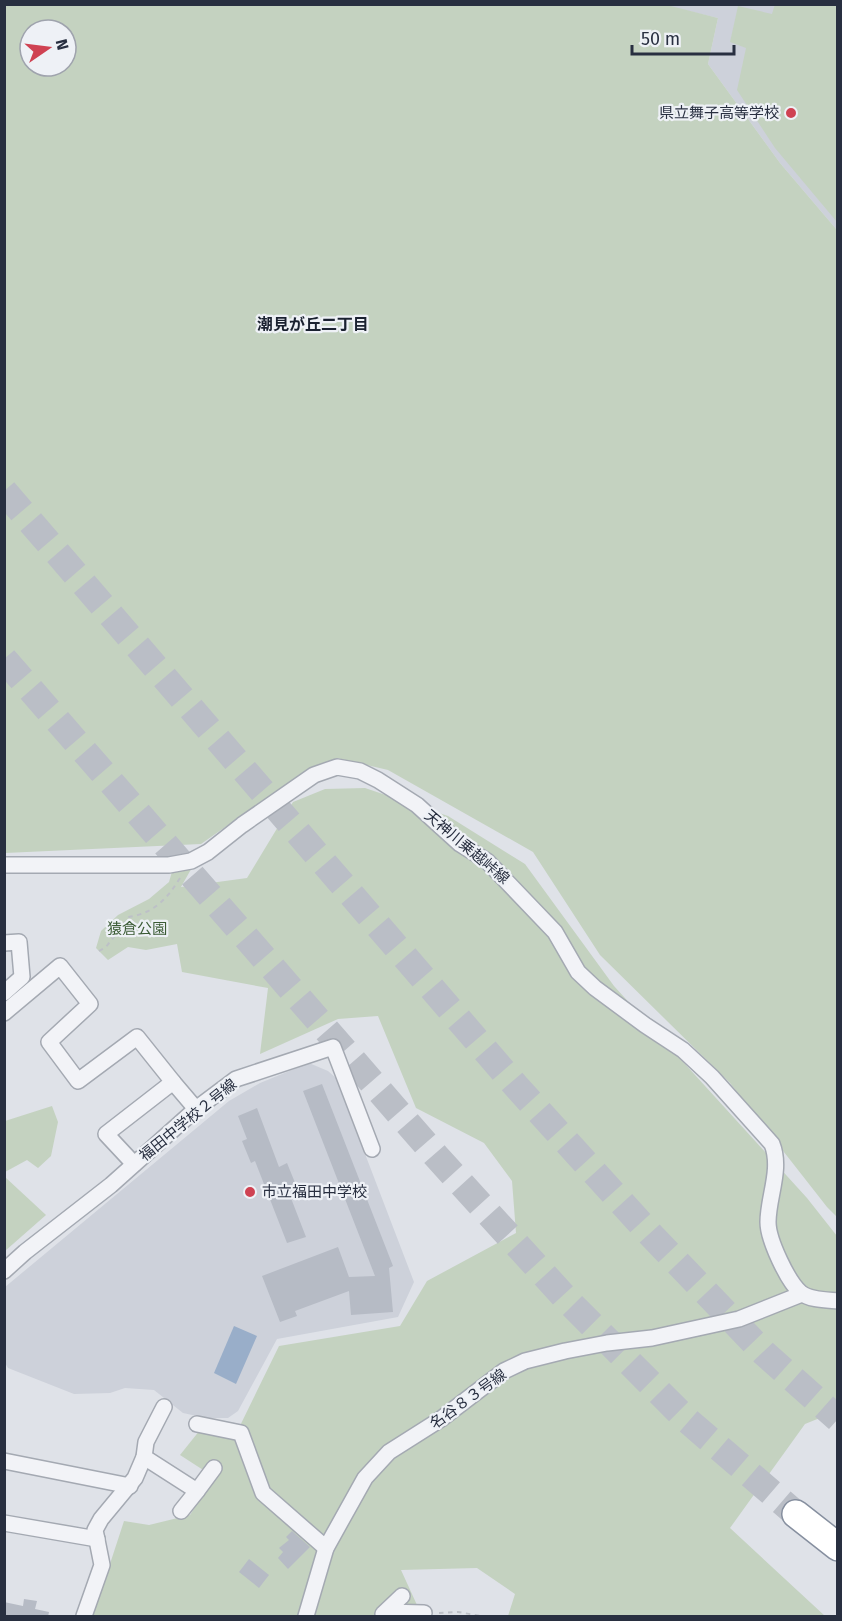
<svg xmlns="http://www.w3.org/2000/svg" width="842" height="1621" viewBox="0 0 842 1621" font-family="'Fira Sans','Noto Sans JP',sans-serif">
  <rect width="100%" height="100%" fill="#dfe2e8"/>
  <g fill="#cdd1da">
    <polygon points="663,5 837,5 837,230 780,163 708,64 718,18"/>
    <polygon points="309,1063 328,1071 336,1078 414,1282 398,1317 277,1339 238,1411 228,1418 206,1418 183,1413 154,1390 125,1388 110,1393 74,1394 8,1368 5,1363 5,1287 229,1101 260,1083"/>
  </g>
  <g fill="#c4d2c0" fill-rule="evenodd">
    <path d="M 663,4 L 718,18 L 708,64 L 780,163 L 837,230 L 837,1217 L 827,1207 L 730,1083 L 600,955 L 533,852 L 388,770 L 337,758 L 251,809 L 201,844 L 5,853 L 4,5 ZM 30,30 L 66,30 L 66,66 L 30,66 Z"/>
    <polygon points="775,4 837,5 837,222 775,148 737,90 746,48 730,42 738,6 772,14"/>
    <polygon points="365,788 448,816 525,864 614,986 807,1198 837,1236 837,1411 805,1424 730,1528 825,1616 508,1616 515,1594 477,1568 401,1570 422,1616 93,1616 124,1521 149,1525 190,1515 214,1477 180,1455 200,1430 234,1438 279,1346 400,1326 427,1281 516,1233 512,1181 484,1143 416,1108 378,1016 338,1019 260,1054 268,988 182,972 177,944 146,950 128,947 108,960 96,948 101,931 118,915 149,899 169,882 173,868 194,864 181,887 247,878 293,802 325,789"/>
    <polygon points="52,1106 58,1122 51,1156 38,1168 27,1160 5,1172 5,1121"/>
    <polygon points="5,1177 46,1215 5,1251"/>
  </g>
  <polygon fill="#99aec9" points="234,1326 257,1336 236,1384 214,1373"/>
  <g fill="#b6bbc5">
    <polygon points="322,1084 393,1266 389,1268 393,1312 351,1315 349,1291 295,1311 297,1316 280,1322 262,1276 338,1247 349,1277 375,1276 303,1091"/>
    <polygon points="257,1108 279,1167 287,1163 298,1190 289,1193 306,1237 287,1243 255,1161 251,1163 242,1141 247,1139 238,1116"/>
    <polygon points="292,1531 310,1547 288,1569 278,1558 283,1552 279,1548 289,1540 286,1537"/>
    <polygon points="249,1559 269,1575 259,1588 239,1572"/>
    <polygon points="24,1599 37,1601 35,1609 49,1612 48,1617 4,1617 4,1602 23,1606"/>
  </g>
  <g fill="none" stroke-linecap="round" stroke-linejoin="round">
    <g stroke="#babec6" stroke-width="27" stroke-dasharray="27 14" stroke-linecap="butt">
      <polyline points="4,491 516,1086 652,1236 764,1353 838,1419"/>
      <polyline points="4,659 437,1157 569,1302 687,1420 796,1514"/>
    </g>
    <defs>
      <g id="minor">
        <path d="M 4,865 L 169,865 L 191,861 L 208,852 L 242,825 L 314,775 L 337,767 L 360,771 L 378,780 L 417,805 L 460,844 L 487,861 L 555,932 L 578,972 L 595,988 L 645,1025 L 683,1050 L 712,1077 L 772,1144 C 782,1169 768,1197 768,1222 C 768,1240 788,1282 801,1293 C 810,1300 827,1300 838,1301"/>
        <polyline points="4,943 19,942 22,977 4,993"/>
        <polyline points="4,1013 60,966 90,1004 49,1042 78,1081 137,1037 173,1082"/>
        <polyline points="134,1164 106,1134 173,1082 196,1109"/>
        <polyline points="4,1271 25,1252 111,1185 196,1109 236,1079 333,1047 372,1149"/>
        <polyline points="197,1424 241,1433 263,1493 326,1548"/>
        <polyline points="144,1457 197,1491 181,1511"/>
        <polyline points="4,1461 130,1486"/>
        <polyline points="197,1491 214,1468"/>
        <polyline points="4,1523 97,1539"/>
        <polyline points="386,1612 424,1613"/>
        <polyline points="383,1614 402,1596"/>
        <polyline points="84,1616 102,1565 95,1530 101,1519 135,1478 144,1457 146,1442 164,1407"/>
        <polyline points="306,1616 326,1548 365,1478 389,1452 441,1419 504,1371 525,1361 565,1351 607,1343 652,1338 739,1319 802,1294"/>
      </g>
      <polyline id="motorway" points="796,1514 838,1547"/>
    </defs>
    <use href="#minor" stroke="#a4a9b2" stroke-width="18"/>
    <use href="#motorway" stroke="#868f9f" stroke-width="30"/>
    <g stroke="#bdc0c7" stroke-width="2" stroke-dasharray="4.5 4.5" stroke-linecap="butt">
      <path d="M 99,951 L 106,947 L 129,917 C 154,913 167,899 180,878"/>
      <polyline points="439,1613 458,1612 481,1616"/>
    </g>
    <use href="#minor" stroke="#f2f3f7" stroke-width="15"/>
    <use href="#motorway" stroke="#fff" stroke-width="27"/>
  </g>
  <g fill="#cf4252" stroke="#eef1f6" stroke-width="2">
    <circle cx="791" cy="113" r="6"/>
    <circle cx="250" cy="1192" r="6"/>
  </g>
  <g text-anchor="middle" stroke-width="4.5" stroke-linejoin="round" paint-order="stroke">
    <g font-size="15" fill="#282f40" stroke="#eef1f6" text-anchor="end">
      <text x="779" y="118">県立舞子高等学校</text>
      <text x="262" y="1197" text-anchor="start">市立福田中学校</text>
    </g>
    <g font-size="15" fill="#282f40" stroke="#eef1f6">
      <text transform="translate(467 847) rotate(40)" y="5">天神川乗越峠線</text>
      <text transform="translate(188 1120) rotate(-39)" y="5">福田中学校２号線</text>
      <text transform="translate(468 1399) rotate(-36)" y="5">名谷８３号線</text>
    </g>
    <g font-size="15" fill="#3b5b35" stroke="#eef1f6">
      <text x="137" y="934">猿倉公園</text>
    </g>
    <g font-size="16" font-weight="bold" fill="#1a2130" stroke="#eef1f6">
      <text x="313" y="330">潮見が丘二丁目</text>
    </g>
  </g>
  <rect width="842" height="1621" fill="none" stroke="#282f40" stroke-width="12"/>
  <g transform="translate(48 48) rotate(76)"><circle r="28" fill="#eef1f6" stroke="#9fa3ad" stroke-width="1.5"/>
  <path d="M0-4.5L10 22L0 15L-10 22Z" fill="#cf4252"/>
  <text y="-9" font-size="16" font-weight="bold" text-anchor="middle" fill="#282f40">N</text>
  </g>
  <path d="M632 45v9h102v-9" fill="none" stroke="#282f40" stroke-width="3"/>
  <text x="641" y="45" font-size="18" fill="#282f40" stroke="#eef1f6" stroke-width="4.5" paint-order="stroke">50 m</text>
</svg>
